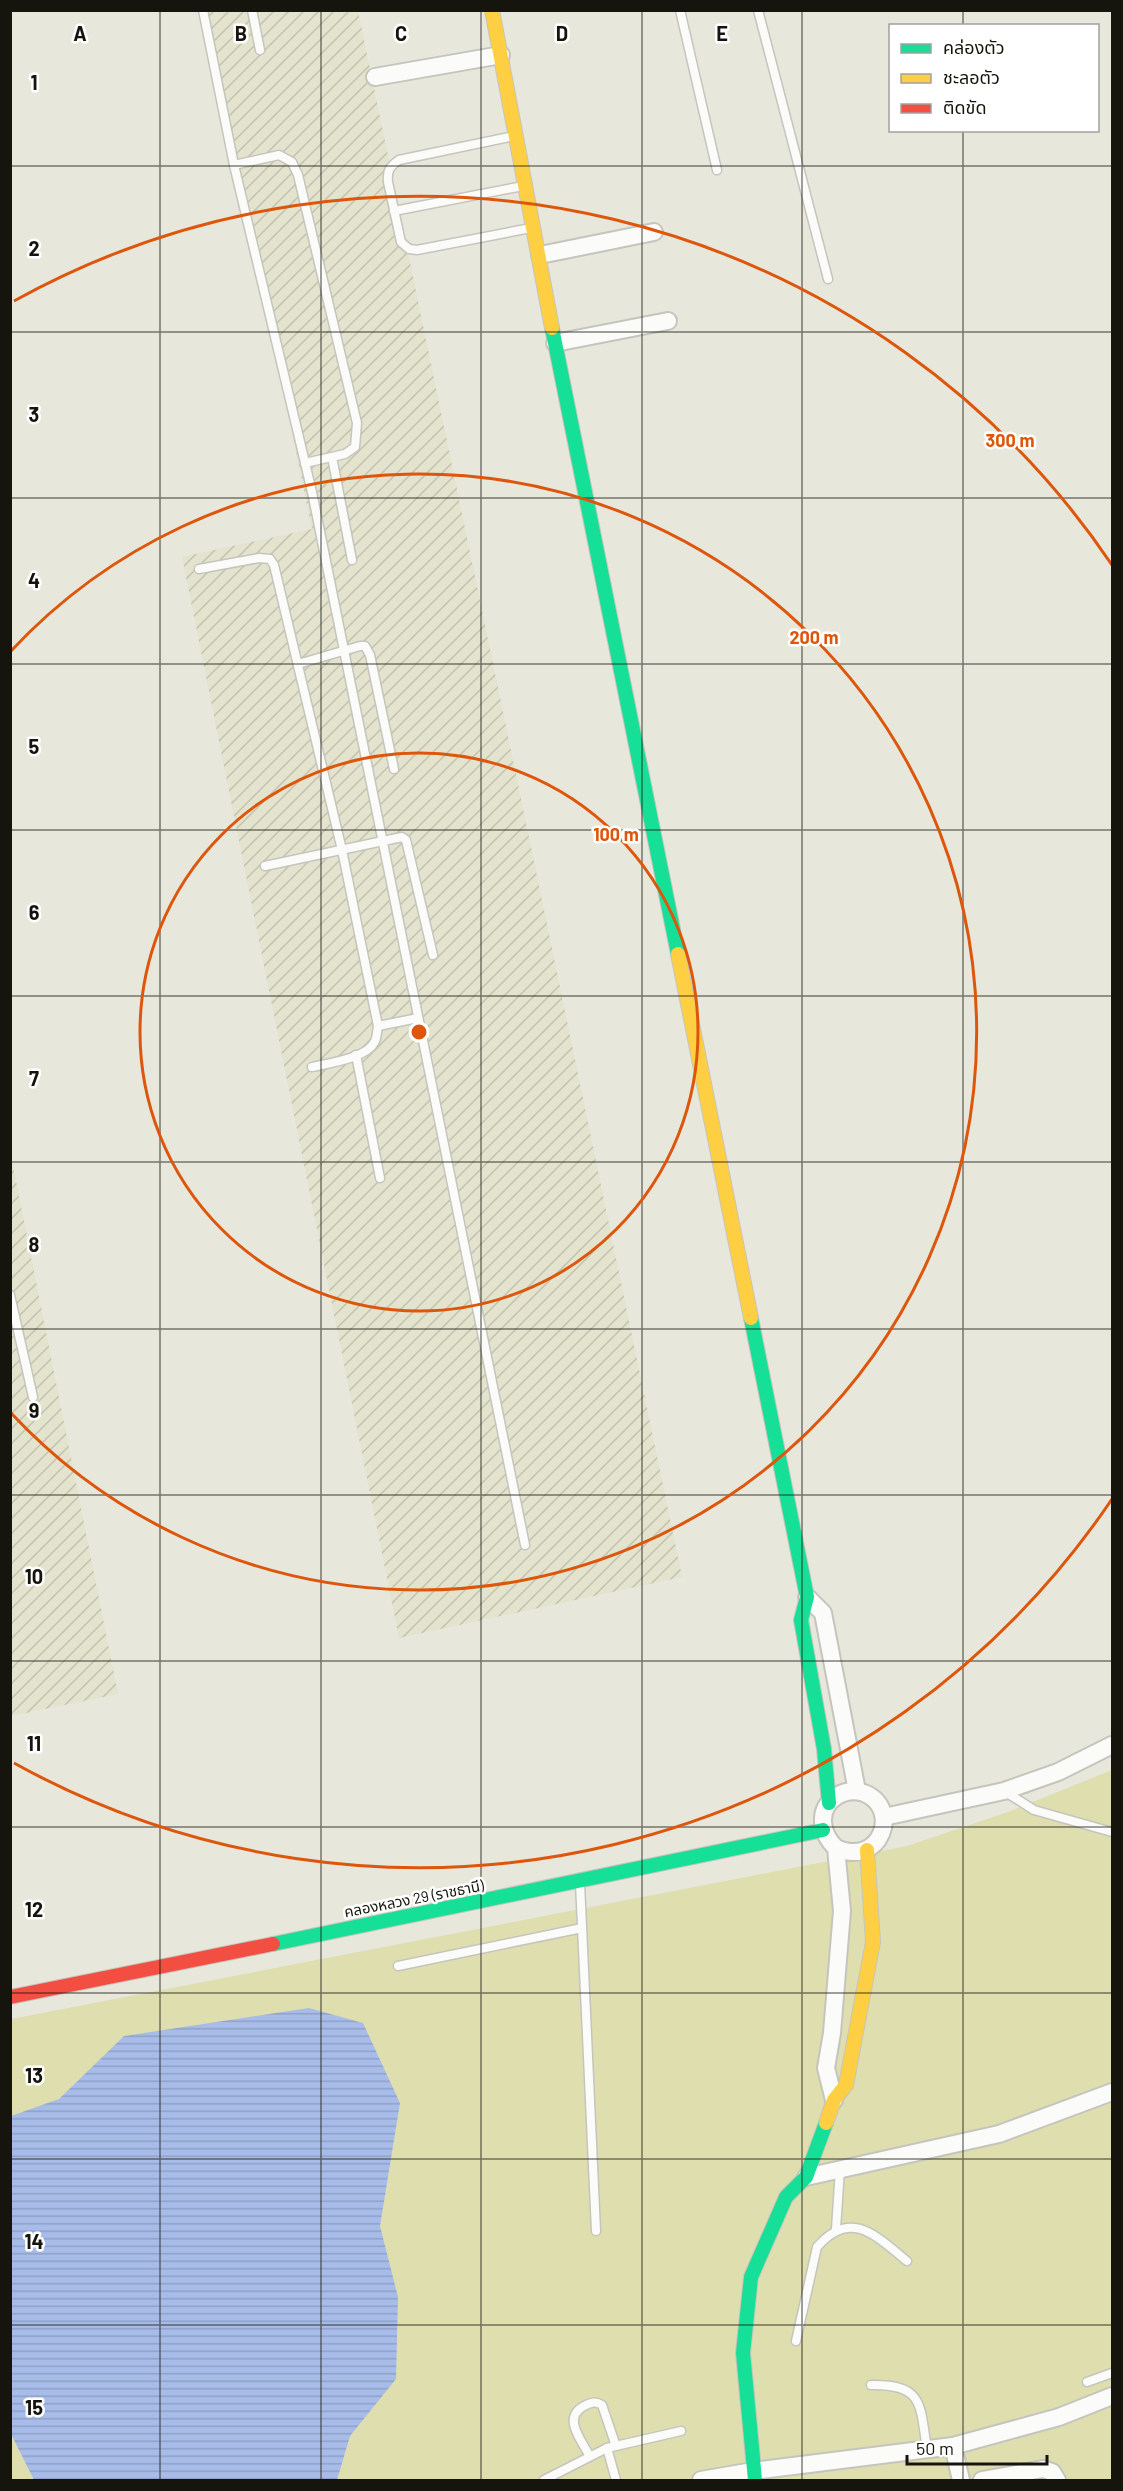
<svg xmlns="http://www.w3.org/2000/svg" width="1123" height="2491" viewBox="0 0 1123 2491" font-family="Barlow,'Noto Sans Thai',sans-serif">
  <defs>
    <pattern id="industrial-furrows" width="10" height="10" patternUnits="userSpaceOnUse" patternTransform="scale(1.5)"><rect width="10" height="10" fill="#e3e3ce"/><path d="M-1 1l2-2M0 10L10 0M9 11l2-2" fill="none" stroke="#c2c2b0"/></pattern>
    <pattern id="water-rules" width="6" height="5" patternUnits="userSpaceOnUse" patternTransform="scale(1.5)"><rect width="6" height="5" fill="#a8bce9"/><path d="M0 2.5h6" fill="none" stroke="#90a1c7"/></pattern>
  </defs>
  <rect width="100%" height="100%" fill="#e7e7dc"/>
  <g fill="url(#industrial-furrows)">
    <polygon points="205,11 358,11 682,1577 399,1638 182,557 312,529"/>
    <polygon points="10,1151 118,1694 11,1716 10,1716"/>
  </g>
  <polygon fill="#dfdeaf" points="1112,1770 1112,2480 11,2480 11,2019 907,1846 1008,1812"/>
  <polygon fill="url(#water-rules)" points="309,2008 363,2023 400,2103 380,2226 398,2297 396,2379 350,2436 337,2480 34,2480 11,2434 11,2116 59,2099 124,2036"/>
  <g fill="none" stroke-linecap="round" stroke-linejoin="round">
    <defs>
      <g id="lane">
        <polyline points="203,10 234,165 312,492 525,1545"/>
        <polyline points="252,10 260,50"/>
        <polyline points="680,10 717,170"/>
        <polyline points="758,10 828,279"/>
        <path d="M 514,136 L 399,160 C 389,167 387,171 388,182 L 401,242 L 409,249 L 417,250 L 531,228"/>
        <polyline points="234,165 279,155 292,162 298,175 357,423 355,447 345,454 305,463"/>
        <polyline points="394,211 523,186"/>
        <polyline points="332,457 352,560"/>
        <path d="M 199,569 L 259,558 L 270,559 L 274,565 L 342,850 L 378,1026 C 377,1031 377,1037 375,1041 C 368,1058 329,1063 312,1067"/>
        <polyline points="298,664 360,646 365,646 370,655 394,769"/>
        <polyline points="265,866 402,837 406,840 433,955"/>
        <polyline points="378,1026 418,1018"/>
        <polyline points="356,1055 380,1178"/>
        <polyline points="10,1295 33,1397"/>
        <polyline points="1004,1791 1034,1810 1112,1832"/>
        <polyline points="580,1883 596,2231"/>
        <polyline points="398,1966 582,1928"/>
        <polyline points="836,2229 840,2169"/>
        <path d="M 796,2341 L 817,2247 C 851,2208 876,2236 907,2261"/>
        <polyline points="1087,2382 1112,2373"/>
        <path d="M 871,2385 C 924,2384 920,2405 927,2450"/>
        <polyline points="607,2448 616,2480"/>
        <path d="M 589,2455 C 581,2439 562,2418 584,2406 C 591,2402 596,2401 602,2405 L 616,2446"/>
        <polyline points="544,2480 607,2448 681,2431"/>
      </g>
      <g id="street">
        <polyline points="375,77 501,55"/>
        <polyline points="540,255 654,232"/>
        <polyline points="555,343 668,321"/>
        <polyline points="807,1597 823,1613 857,1791"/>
        <polyline points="884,1817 1004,1791 1058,1772 1112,1745"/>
        <path d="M 834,2100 L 826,2068 L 832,2033 L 842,1911 L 836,1848 C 821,1834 816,1809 837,1796 C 845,1791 855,1790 864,1793 C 902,1808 881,1868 836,1848"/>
        <polyline points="806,2177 999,2134 1112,2092"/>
        <polyline points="953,2446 961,2480"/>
        <polyline points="701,2480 753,2471 953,2446 1059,2417 1112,2396"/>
        <polyline points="982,2480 1043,2469 1052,2472 1057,2480"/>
      </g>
      <g id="fast">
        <polyline points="552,328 678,954"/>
        <polyline points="751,1318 807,1597 801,1620 824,1749 829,1803"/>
        <polyline points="273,1944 823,1830"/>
        <polyline points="755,2480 743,2353 751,2277 786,2197 806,2177 826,2123"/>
      </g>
      <g id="slow">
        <polyline points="492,10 552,328"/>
        <polyline points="678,954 751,1318"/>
        <polyline points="826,2123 834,2100 846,2085 873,1942 867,1850"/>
      </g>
      <polyline id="jam" points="10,1997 273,1944"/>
    </defs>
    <use href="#lane" stroke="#c5c5bd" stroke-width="11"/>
    <use href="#street" stroke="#c5c5bd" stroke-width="20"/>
    <use href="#fast" stroke="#c5c5bd" stroke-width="16"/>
    <use href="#slow" stroke="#c5c5bd" stroke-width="16"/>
    <use href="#jam" stroke="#c5c5bd" stroke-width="16"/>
    <use href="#lane" stroke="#fbfbfa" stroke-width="8"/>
    <use href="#street" stroke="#fbfbfa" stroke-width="16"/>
    <use href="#fast" stroke="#16e098" stroke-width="14"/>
    <use href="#slow" stroke="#ffcf43" stroke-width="14"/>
    <use href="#jam" stroke="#f24e42" stroke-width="14"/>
  </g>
  <path fill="none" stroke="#15150e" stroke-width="1.5" stroke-opacity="0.55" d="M 160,10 L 160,2480M 321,10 L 321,2480M 481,10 L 481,2480M 642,10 L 642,2480M 802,10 L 802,2480M 963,10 L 963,26M 963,130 L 963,2480M 10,166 L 1112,166M 10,332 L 1112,332M 10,498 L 1112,498M 10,664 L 1112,664M 10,830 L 1112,830M 10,996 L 1112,996M 10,1162 L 1112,1162M 10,1329 L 1112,1329M 10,1495 L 1112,1495M 10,1661 L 1112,1661M 10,1827 L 1112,1827M 10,1993 L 1112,1993M 10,2159 L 1112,2159M 10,2325 L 1112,2325"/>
  <g fill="none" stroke="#dd560c" stroke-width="3">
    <circle cx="419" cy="1032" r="279"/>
    <path d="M11 651A558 558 0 1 1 11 1413"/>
    <path d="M1112 1499A836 836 0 0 1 14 1763M14 301A836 836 0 0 1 1112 565"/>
  </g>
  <g text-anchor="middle" stroke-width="5" stroke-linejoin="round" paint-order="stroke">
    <g font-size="15" fill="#15150e" stroke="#fff">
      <text transform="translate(414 1899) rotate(-11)" y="5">คลองหลวง 29 (ราชธานี)</text>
    </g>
  </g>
  <g font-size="20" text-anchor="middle" font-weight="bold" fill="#15150e" stroke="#fff" stroke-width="5" stroke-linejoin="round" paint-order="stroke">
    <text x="80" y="41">A</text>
    <text x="241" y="41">B</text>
    <text x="401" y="41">C</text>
    <text x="562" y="41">D</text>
    <text x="722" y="41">E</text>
    <text x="34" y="90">1</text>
    <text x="34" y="256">2</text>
    <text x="34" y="422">3</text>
    <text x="34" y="588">4</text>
    <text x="34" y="754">5</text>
    <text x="34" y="920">6</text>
    <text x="34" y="1086">7</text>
    <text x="34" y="1252">8</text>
    <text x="34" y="1418">9</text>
    <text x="34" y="1584">10</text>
    <text x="34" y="1751">11</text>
    <text x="34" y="1917">12</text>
    <text x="34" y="2083">13</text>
    <text x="34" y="2249">14</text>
    <text x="34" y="2415">15</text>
  </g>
  <circle cx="419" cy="1032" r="9" fill="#dd560c" stroke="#fff" stroke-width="3"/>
  <g font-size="18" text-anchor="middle" font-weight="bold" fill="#dd560c" stroke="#fff" stroke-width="5" stroke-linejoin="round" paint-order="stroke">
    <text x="1010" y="447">300 m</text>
    <text x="814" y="644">200 m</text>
    <text x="616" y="841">100 m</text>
  </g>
  <rect width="1123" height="2491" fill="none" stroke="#15150e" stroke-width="24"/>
  <rect x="889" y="24" width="210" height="108" fill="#ffffff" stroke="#a1a19f" stroke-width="1.5"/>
  <rect x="901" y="44" width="30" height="9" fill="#16e098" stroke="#a1a19f" stroke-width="1.5"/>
  <text x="943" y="54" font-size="18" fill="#15150e">คล่องตัว</text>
  <rect x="901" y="74" width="30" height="9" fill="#ffcf43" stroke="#a1a19f" stroke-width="1.5"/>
  <text x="943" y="84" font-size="18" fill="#15150e">ชะลอตัว</text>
  <rect x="901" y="104" width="30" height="9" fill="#f24e42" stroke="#a1a19f" stroke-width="1.5"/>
  <text x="943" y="114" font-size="18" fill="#15150e">ติดขัด</text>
  <path d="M907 2455v9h140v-9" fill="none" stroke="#15150e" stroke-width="3"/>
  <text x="916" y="2455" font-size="18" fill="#15150e" stroke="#ffffff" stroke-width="4.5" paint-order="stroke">50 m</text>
</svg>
